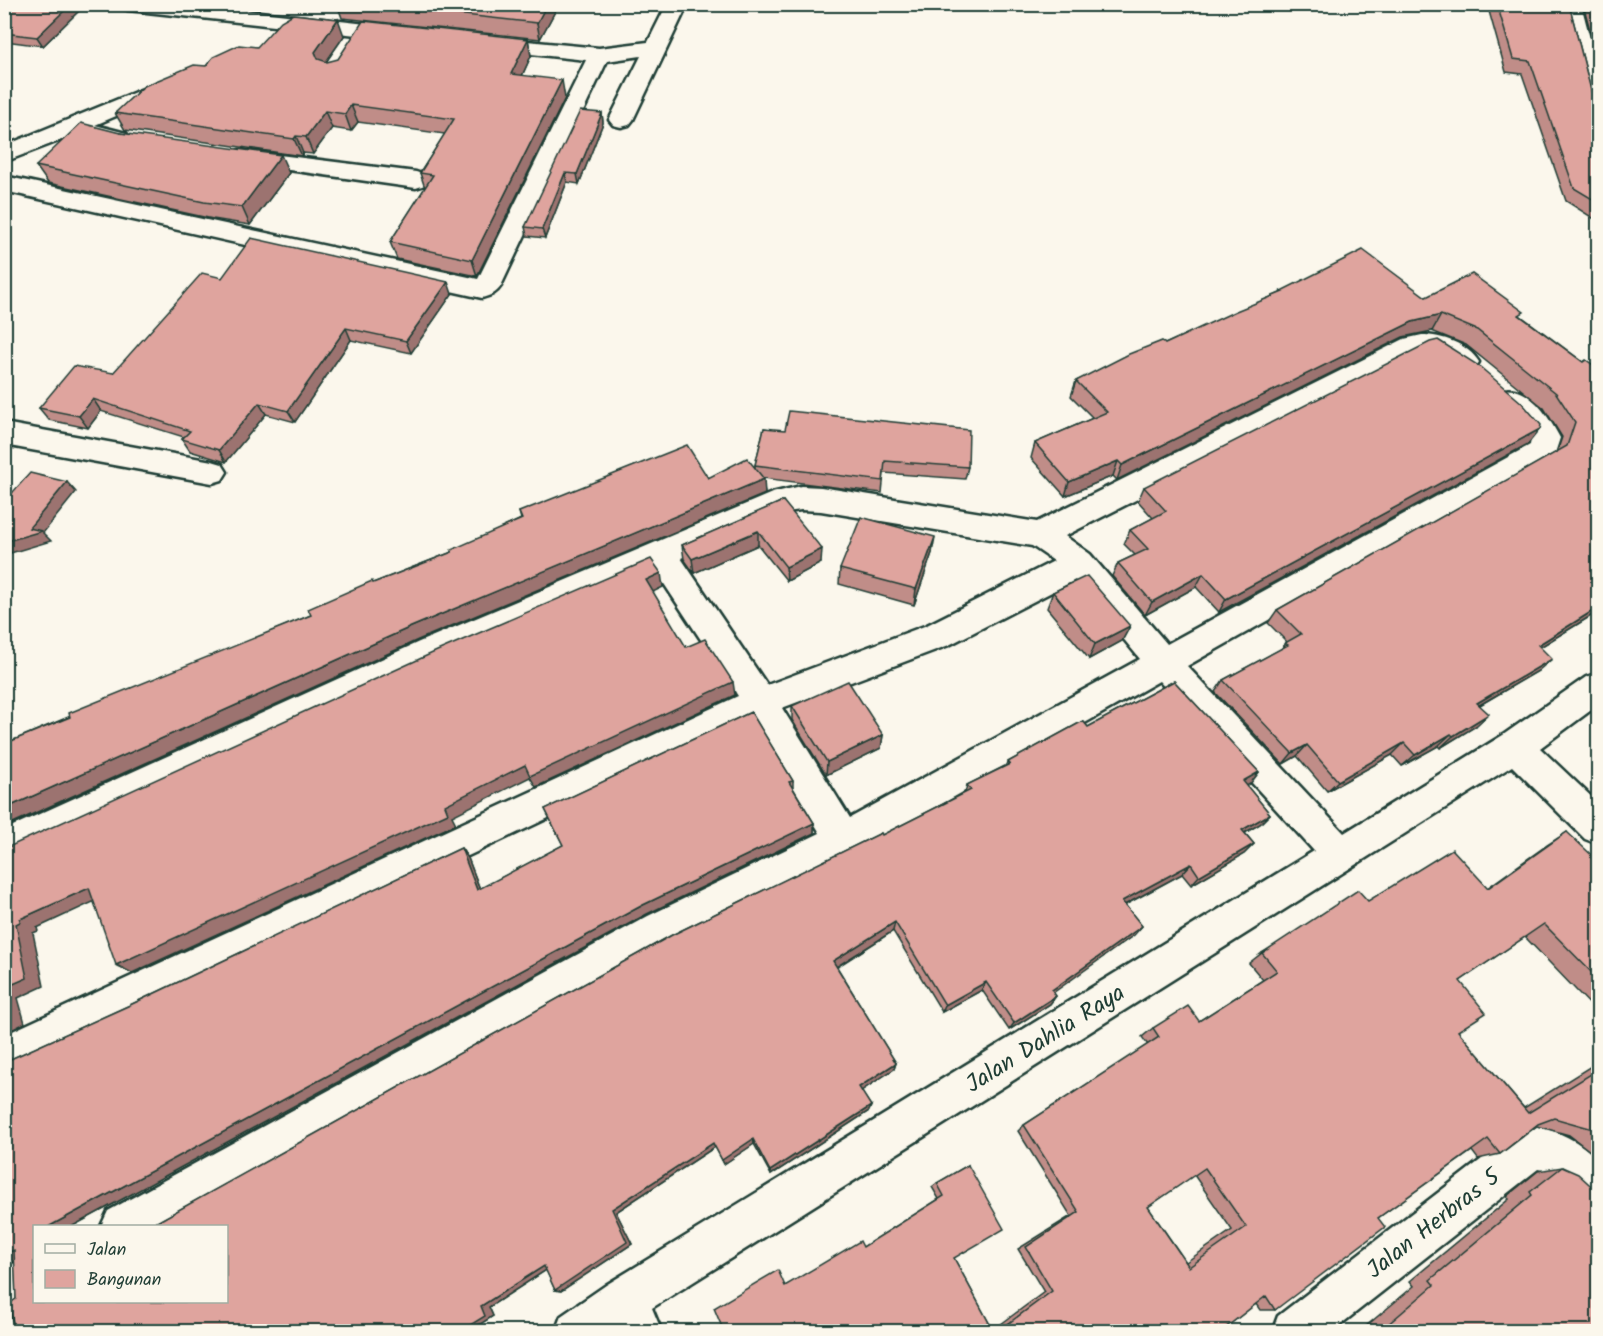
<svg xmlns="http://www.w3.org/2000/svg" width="1603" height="1336" viewBox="0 0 1603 1336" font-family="Kalam,sans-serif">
  <rect width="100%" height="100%" fill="#fbf7ec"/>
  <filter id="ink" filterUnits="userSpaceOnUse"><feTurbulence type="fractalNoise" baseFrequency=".0167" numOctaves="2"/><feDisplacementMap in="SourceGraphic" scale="12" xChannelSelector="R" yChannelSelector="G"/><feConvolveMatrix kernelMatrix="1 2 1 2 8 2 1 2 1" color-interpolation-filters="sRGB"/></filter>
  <g filter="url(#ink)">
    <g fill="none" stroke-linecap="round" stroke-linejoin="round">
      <defs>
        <g id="street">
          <polygon points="118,4 190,4 402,28 410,29 413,34 410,39 402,40 128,10 121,8"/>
          <path d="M 667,4 L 688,4 L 633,120 L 629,125 L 621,127 L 613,125 L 609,120 L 641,56 L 607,61 L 501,286 C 496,294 491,295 482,298 L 4,191 L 4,179 L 9,177 L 478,279 L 586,60 L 486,49 L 478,48 L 475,43 L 478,38 L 486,37 L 599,48 L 648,42 Z"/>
          <polygon points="1560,4 1581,4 1598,70 1598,117 1590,115 1587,110"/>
          <polygon points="167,79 175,81 178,86 175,91 95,125 126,133 130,138 126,143 118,145 77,134 4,162 4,146"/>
          <polygon points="240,150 416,172 425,175 428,180 425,185 416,188 232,162 228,157 232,152"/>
          <path d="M 1422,335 C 1442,335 1468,344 1479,362 L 1475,369 C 1452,376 1444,353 1420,355 L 1065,536 L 1090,554 L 1167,644 L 1530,445 L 1531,439 L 1522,423 L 1500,405 L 1496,398 L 1500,391 C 1528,382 1549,417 1560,438 L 1553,459 L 1187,666 L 1344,833 L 1503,735 L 1586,677 L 1598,673 L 1598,705 L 1540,748 L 1598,803 L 1598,844 L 1585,839 L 1512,766 L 652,1308 L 662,1332 L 555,1332 L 561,1316 L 606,1285 L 1314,851 L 1159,681 L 857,852 L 674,942 L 165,1226 L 101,1226 L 108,1211 L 648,916 L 820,833 L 753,721 L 4,1076 L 4,1035 L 738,696 L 655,570 L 443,662 L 4,865 L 4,830 L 419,642 L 772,493 L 801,486 L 821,487 L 1037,522 L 1404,339 ZM 801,510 L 821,511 L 1032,546 L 1054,561 L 927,625 L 767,685 L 681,558 L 787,512 ZM 1075,580 L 1140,659 L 850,818 L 782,708 L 949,645 Z"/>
          <polygon points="4,423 212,461 222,464 227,472 222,480 212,483 4,445"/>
          <path d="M 1532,1126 C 1558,1130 1580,1141 1598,1160 L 1598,1213 C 1573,1205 1564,1173 1538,1169 L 1331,1332 L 1272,1332 L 1278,1316 L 1517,1132 Z"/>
          <polygon points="34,1254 34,1300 4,1314 4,1268"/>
        </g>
      </defs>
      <use href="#street" stroke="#1f3d34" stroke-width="5"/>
      <use href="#street" fill="#fbf7ec" fill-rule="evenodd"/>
    </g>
    <g fill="#c08d88" stroke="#1f3d34" stroke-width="1.5" fill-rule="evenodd">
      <polygon points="4,4 86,4 43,46 5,41 4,42"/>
      <polygon points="337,4 559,4 540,39 342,18"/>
      <polygon points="1487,4 1569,4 1593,98 1599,104 1599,222 1566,201 1522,74 1506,72"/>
      <polygon points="1583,4 1599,4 1599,63"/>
      <polygon points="344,36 326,62 528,39 531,56 522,76 565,98 477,276 397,259 390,242 425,188 420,173 445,134 358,122 351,131 332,128 313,154 303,153 302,156 125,130 115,113 206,66 257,47"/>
      <polygon points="602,113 603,123 579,184 567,182 545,238 527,236 525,227"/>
      <polygon points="120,133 289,173 250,225 213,219 48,183 36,166"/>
      <polygon points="222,278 452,294 411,353 351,340 295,422 266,414 226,462 190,451 182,439 184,437 101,411 88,428 49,420 39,408 113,373"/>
      <polygon points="1281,291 1426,297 1521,316 1583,362 1599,611 1540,647 1538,671 1480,705 1476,726 1440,748 1438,746 1402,766 1392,755 1327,791 1297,756 1283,764 1215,692 1223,680 1281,649 1287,642 1268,623 1277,610 1557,452 1562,437 1544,408 1466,345 1432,331 1403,337 1117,480 1113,476 1065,496 1031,458 1035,443 1093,418 1071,396 1076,381 1165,344 1280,293"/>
      <polygon points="764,428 968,467 965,479 884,473 882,493 763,478 765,494 418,640 4,827 4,744 311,615 373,583 452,552 521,519 519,512 708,478 755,468 755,465"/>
      <polygon points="1528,444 1219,612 1196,587 1145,615 1112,576 1118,563 1135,555 1124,544 1130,530 1153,518 1138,501 1144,487"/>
      <polygon points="783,501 821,563 787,581 758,545 694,573 684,559 682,545"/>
      <polygon points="932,553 914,605 839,584 840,569"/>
      <polygon points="1053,592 1130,626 1122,641 1089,659 1047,608"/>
      <polygon points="1174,681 1259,772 1250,784 1246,785 1270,814 1260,824 1245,833 1254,844 1244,854 1191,885 1182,874 1125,905 1142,926 1134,935 1053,992 1056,996 1050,1004 1009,1030 982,990 942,1012 893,931 837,967 896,1063 894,1069 861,1091 871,1106 869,1111 771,1175 754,1144 724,1164 715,1147 616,1212 632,1244 561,1291 555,1290 546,1270 489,1307 493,1316 468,1332 15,1332 9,1304 16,1299 15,1261 4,1265 4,1062 130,1005 461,848 468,858 480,889 563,845 545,809 751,712 793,781 793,788 814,823 814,833 647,914 71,1227 34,1227 34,1302 226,1302 226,1227 115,1226 150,1226 672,935 881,833 882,835 965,793 967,785 1007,765 1008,762 1083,721 1088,727"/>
      <polygon points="792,706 883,735 881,748 826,775 792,720"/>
      <path d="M 1567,832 L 1595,893 L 1599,897 L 1599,1014 L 1525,937 L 1460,981 L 1458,1031 L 1524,1108 L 1599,1061 L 1599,1158 L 1569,1135 L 1537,1126 L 1500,1154 L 1478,1159 L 1472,1151 L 1378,1218 L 1275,1310 L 1260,1310 L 1256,1304 L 1220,1332 L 724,1332 L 785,1286 L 863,1247 L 939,1199 L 932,1187 L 937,1183 L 968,1165 L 954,1258 L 993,1330 L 1044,1292 L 1018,1249 L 1071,1216 L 1018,1131 L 1024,1125 L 1148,1045 L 1142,1037 L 1153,1028 L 1199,1021 L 1263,980 L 1249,963 L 1262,953 L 1368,901 L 1487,888 L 1547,845 ZM 1194,1175 L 1232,1230 L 1186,1262 L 1148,1207 Z"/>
      <polygon points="1562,1167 1599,1332 1359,1332 1414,1286 1410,1281 1509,1199 1507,1196 1538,1171"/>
    </g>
    <g fill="#9c736f" stroke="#1f3d34" stroke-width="1.5">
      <polygon points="71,4 86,4 43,46 37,37"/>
      <polygon points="547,4 559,4 540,39 537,23"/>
      <polygon points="338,19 344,36 321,69 315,52"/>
      <polygon points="528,39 531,56 515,91 511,74"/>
      <polygon points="562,80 565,98 477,276 472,260"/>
      <polygon points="351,105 358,122 351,131 345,114"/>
      <polygon points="325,111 332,128 313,154 306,137"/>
      <polygon points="602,113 603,123 579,184 577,174"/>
      <polygon points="296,136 303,153 302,156 294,139"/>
      <polygon points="281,155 289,173 250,225 242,207"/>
      <polygon points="565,173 567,182 545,238 542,229"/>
      <polygon points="448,282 452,294 411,353 406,341"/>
      <polygon points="1441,315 1432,331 1403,337 1117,480 1122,465 1412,322"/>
      <polygon points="346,328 351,340 295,422 288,411"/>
      <polygon points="93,399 101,411 88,428 79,416"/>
      <polygon points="259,403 266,414 226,462 219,450"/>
      <polygon points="1540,429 1528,444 1219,612 1226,599"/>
      <polygon points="1118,461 1113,476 1065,496 1069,482"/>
      <polygon points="764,479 765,494 418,640 4,827 4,809 411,627"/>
      <polygon points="67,482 76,492 43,533 51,541 4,555 4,542 29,528"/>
      <polygon points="758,531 758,545 694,573 692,559"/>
      <polygon points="935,537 932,553 914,605 916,589"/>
      <polygon points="822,549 821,563 787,581 786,567"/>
      <polygon points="661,573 663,587 649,594 646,580"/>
      <polygon points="1203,574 1196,587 1145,615 1152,602"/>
      <polygon points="1599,607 1599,611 1524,657 1538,645"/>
      <polygon points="1130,626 1122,641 1089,659 1095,644"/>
      <polygon points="1552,659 1538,671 1464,714 1477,703"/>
      <polygon points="733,682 735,695 536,787 530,777 452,816 456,824 132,973 116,965 525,765"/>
      <polygon points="1489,714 1476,726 1440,748 1453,736"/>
      <polygon points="1451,734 1438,746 1402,766 1415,755"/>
      <polygon points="883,735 881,748 826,775 827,762"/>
      <polygon points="1404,743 1392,755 1327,791 1338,781"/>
      <polygon points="1307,745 1297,756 1283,764 1292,753"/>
      <polygon points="1259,772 1250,784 1234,793 1243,781"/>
      <polygon points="1270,814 1260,824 1232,840 1242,830"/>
      <polygon points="814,823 814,833 647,914 71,1227 48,1227 643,905"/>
      <polygon points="1254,844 1244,854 1191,885 1199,876"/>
      <polygon points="461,848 468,858 484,900 477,890"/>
      <polygon points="1191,864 1182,874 1115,910 1122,901"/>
      <polygon points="89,888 104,897 37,928 38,931 33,933 44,986 18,998 25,1023 4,1034 4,988 16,924 20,919"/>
      <polygon points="895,922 893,931 833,969 833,961"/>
      <polygon points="1142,926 1134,935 1046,998 1052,990"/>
      <polygon points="986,982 982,990 942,1012 945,1005"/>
      <polygon points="1056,996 1050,1004 1009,1030 1014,1023"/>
      <polygon points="896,1063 894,1069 858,1093 859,1087"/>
      <polygon points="871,1106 869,1111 771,1175 770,1171"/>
      <polygon points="753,1139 754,1144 724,1164 722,1160"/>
      <polygon points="713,1143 715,1147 616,1212 632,1244 561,1291 555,1290 612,1209"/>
      <polygon points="14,1250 34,1252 4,1265 4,1254"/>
      <polygon points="544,1266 551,1267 489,1307 493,1316 468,1332 459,1332 481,1306"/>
    </g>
    <g fill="#dfa49e" stroke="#1f3d34" stroke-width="1.5" fill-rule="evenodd">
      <polygon points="4,4 71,4 37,37 4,33"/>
      <polygon points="364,4 547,4 537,23"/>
      <polygon points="1497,4 1569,4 1593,98 1599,104 1599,203 1574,188 1530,61 1513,59"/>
      <polygon points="1594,4 1599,4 1599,20"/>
      <polygon points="293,14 338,19 315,52 318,59 327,62 338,59 363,21 528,39 511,74 562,80 472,260 390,242 433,175 420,173 454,119 351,105 345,114 325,111 306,137 296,136 294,139 115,113 144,86 194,65 206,66 213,57 239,45 257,47 281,21"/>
      <polygon points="580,111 602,113 577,174 565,173 542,229 525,227"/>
      <polygon points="81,123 120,133 281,155 242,207 204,202 36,166"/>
      <polygon points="251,238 448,282 406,341 346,328 288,411 259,403 219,450 182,439 190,431 93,399 79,416 39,408 74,366 113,373 202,273 222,278"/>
      <polygon points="1363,250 1426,297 1472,274 1524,312 1519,315 1583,362 1586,360 1599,369 1599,607 1538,645 1552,659 1477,703 1489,714 1453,736 1451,734 1415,755 1404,743 1338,781 1307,745 1292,753 1223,680 1288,645 1285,643 1301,634 1277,610 1567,446 1575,422 1556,393 1477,330 1441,315 1412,322 1122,465 1118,461 1069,482 1035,443 1107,412 1076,381 1129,354 1162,341 1165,344 1236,311 1283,292 1281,291"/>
      <polygon points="1438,340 1479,366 1522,403 1541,425 1540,429 1226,599 1203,574 1152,602 1118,563 1148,549 1130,530 1166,511 1144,487 1430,342"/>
      <polygon points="789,411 969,430 968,467 885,461 883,481 755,465 764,428 785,430"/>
      <polygon points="687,445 708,478 747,458 764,479 411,627 4,809 4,744 70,717 69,713 311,615 308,609 372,581 373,583 452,552 451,550 522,519 519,512"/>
      <polygon points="30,473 67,482 29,528 42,531 4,542 4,502"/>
      <polygon points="783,501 822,549 786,567 758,531 692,559 682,545"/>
      <polygon points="861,517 935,537 916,589 840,569"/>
      <polygon points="651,559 661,573 646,580 686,647 705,639 733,682 530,776 525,765 445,805 448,813 116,965 89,888 20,919 20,922 16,924 27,978 4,988 4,849 437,651"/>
      <polygon points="1087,576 1130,626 1095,644 1053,592"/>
      <polygon points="848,681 883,735 827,762 792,706"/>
      <polygon points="1174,681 1259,772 1243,781 1270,814 1242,830 1254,844 1199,876 1191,864 1122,901 1142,926 1052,990 1056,996 1014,1023 986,982 945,1005 895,922 833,961 896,1063 859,1087 871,1106 770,1171 753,1139 722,1160 713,1143 612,1209 627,1242 555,1290 544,1266 481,1306 485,1316 459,1332 15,1332 9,1304 16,1299 14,1250 4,1254 4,1062 130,1005 461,848 477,890 563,845 545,809 751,712 793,781 789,782 814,823 643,905 48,1227 34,1227 34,1302 226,1302 226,1227 115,1226 150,1226 672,935 881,833 882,835 971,790 967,785 1010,764 1008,762 1083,721 1088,727"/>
      <path d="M 1567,832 L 1599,862 L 1599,891 L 1595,893 L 1599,897 L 1599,980 L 1544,924 L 1460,981 L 1486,1013 L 1458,1031 L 1528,1113 L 1599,1069 L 1599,1133 L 1593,1129 L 1554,1118 L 1538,1124 L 1500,1154 L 1488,1139 L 1378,1218 L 1385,1227 L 1275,1310 L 1266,1296 L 1220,1332 L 997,1332 L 1052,1291 L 1026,1247 L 1079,1212 L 1024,1125 L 1159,1037 L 1153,1028 L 1188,1006 L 1199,1021 L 1277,971 L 1262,953 L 1358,890 L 1368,901 L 1452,849 L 1488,888 ZM 1205,1168 L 1246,1227 L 1189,1267 L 1148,1207 Z"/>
      <polygon points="968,1165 1004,1229 954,1258 994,1332 724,1332 714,1308 778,1270 785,1286 860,1241 863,1247 944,1196 937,1183"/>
      <polygon points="1562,1167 1578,1174 1599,1193 1599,1332 1379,1332 1434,1285 1430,1280 1532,1195 1530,1192"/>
    </g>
  </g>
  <g text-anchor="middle" stroke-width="5" stroke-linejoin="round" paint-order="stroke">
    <g font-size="24" fill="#1f3d34" stroke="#fbf7ec">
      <text transform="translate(1045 1038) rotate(-32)" y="8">Jalan Dahlia Raya</text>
      <text transform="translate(1433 1223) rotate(-38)" y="8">Jalan Herbras 5</text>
    </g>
  </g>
  <rect width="1603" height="1336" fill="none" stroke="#fbf7ec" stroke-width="24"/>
  <rect x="12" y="12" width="1579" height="1312" fill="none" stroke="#1f3d34" stroke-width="2" filter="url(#ink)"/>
  <rect x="33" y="1225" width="195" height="78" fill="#fbf7ec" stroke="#a3ada2" stroke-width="1.5"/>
  <rect x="45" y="1244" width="30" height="9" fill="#fbf7ec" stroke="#a3ada2" stroke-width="1.5"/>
  <text x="87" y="1255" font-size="18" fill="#1f3d34">Jalan</text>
  <rect x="45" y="1270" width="30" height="18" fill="#dfa49e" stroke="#a3ada2" stroke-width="1.5"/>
  <text x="87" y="1285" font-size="18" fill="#1f3d34">Bangunan</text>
</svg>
